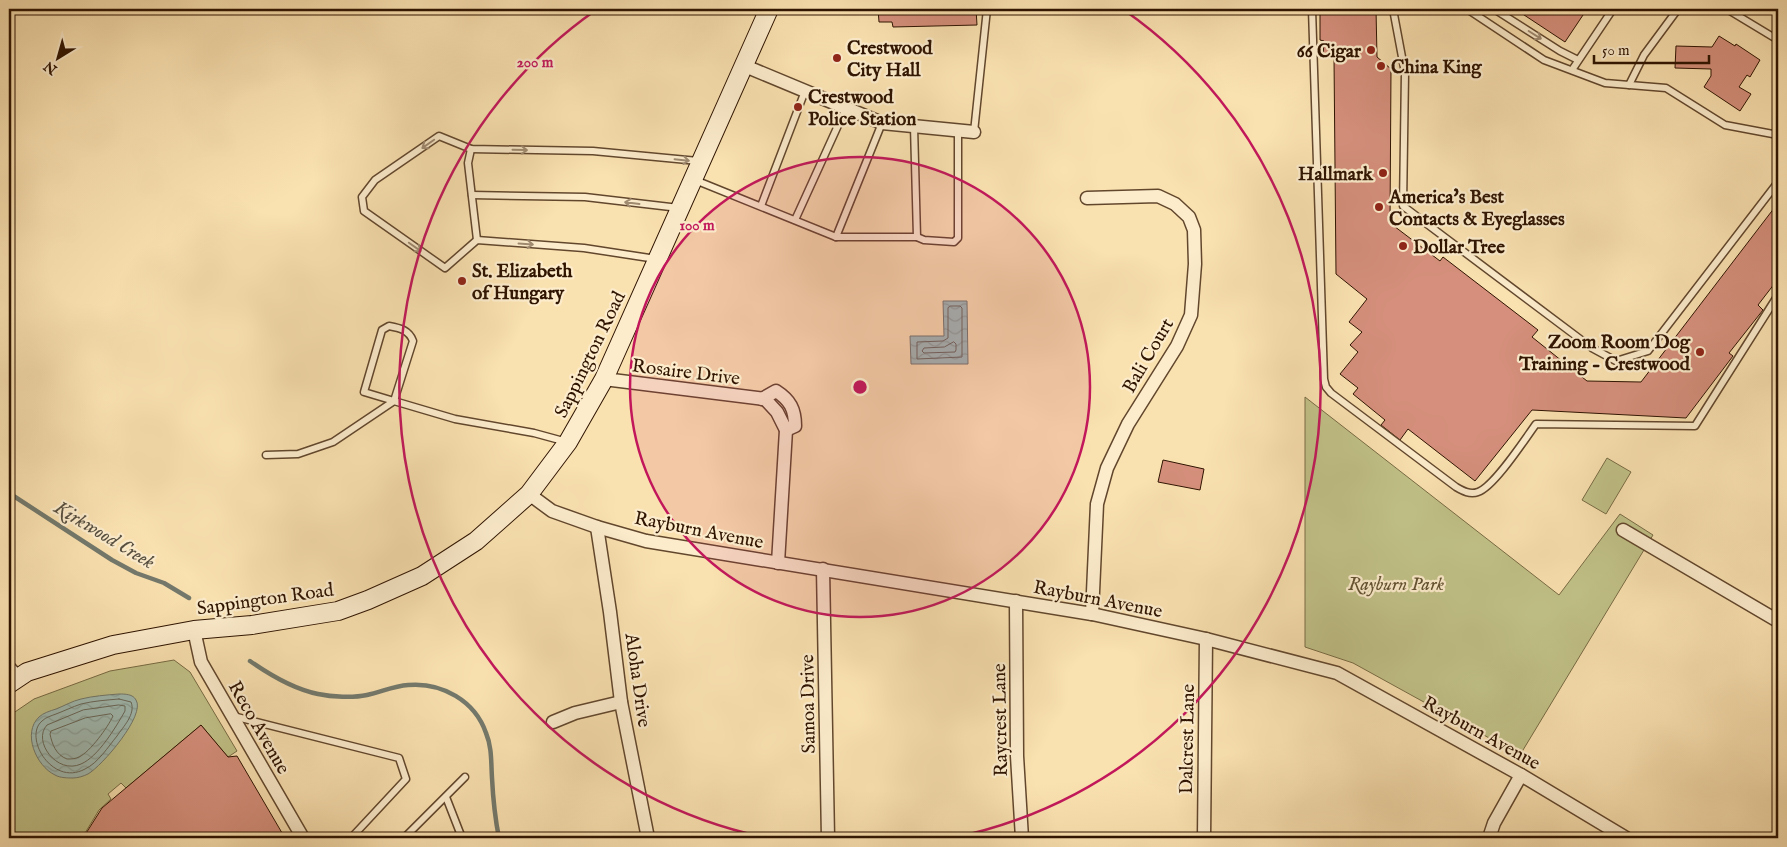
<svg xmlns="http://www.w3.org/2000/svg" width="1787" height="847" viewBox="0 0 1787 847" font-family="'IM FELL English',serif">
  <defs>
    <pattern id="water-waves" width="16" height="10" patternUnits="userSpaceOnUse" patternTransform="scale(1.25)"><rect width="16" height="10" fill="#a1bcb4"/><path d="M0 5q4-4 8 0t8 0" fill="none" stroke="#8ba199"/></pattern>
  </defs>
  <rect width="100%" height="100%" fill="#fae1b0"/>
  <filter id="stains"><feTurbulence type="fractalNoise" baseFrequency=".004" numOctaves="4"/><feColorMatrix values="0 0 0 0 .2 0 0 0 0 .09 0 0 0 0 .02 0 0 0 .5 -.17"/></filter>
  <radialGradient id="worn" r=".72"><stop offset=".6" stop-color="#630" stop-opacity="0"/><stop offset="1" stop-color="#630" stop-opacity=".3"/></radialGradient>
  <g fill="#c1c288" stroke="#786b44">
    <polygon points="1305,397 1559,595 1620,514 1653,535 1520,755 1353,663 1305,647"/>
    <polygon points="1607,458 1631,472 1606,514 1582,500"/>
    <polygon points="174,660 190,672 237,751 228,757 201,725 126,788 121,783 108,794 111,799 99,810 82,838 9,838 9,716 34,699 110,671"/>
  </g>
  <g fill="url(#water-waves)" stroke="#73796c">
    <polygon points="943,301 967,301 968,364 911,364 910,336 944,336"/>
    <path d="M 119,694 C 125,694 133,694 136,700 C 146,715 102,766 88,774 C 84,776 78,778 73,778 C 68,778 60,778 55,775 C 36,766 22,733 39,717 C 43,713 50,711 56,709 C 64,706 72,701 81,699 C 93,696 106,695 119,694 Z"/>
  </g>
  <g fill="none" stroke-linecap="round" stroke-linejoin="round">
    <g stroke="#68685a" stroke-width="1">
      <polygon points="951,306 960,306 962,308 962,357 917,359 917,342 943,341 948,338 948,308"/>
      <polygon points="954,342 956,344 956,350 955,352 924,353 922,351 924,348 944,347"/>
      <path d="M 119,699 L 131,702 C 136,714 123,727 117,736 C 108,747 98,763 85,769 C 52,787 23,737 42,721 C 46,717 51,716 56,714 C 64,711 72,707 81,704 C 93,701 107,700 119,699 Z"/>
      <path d="M 119,705 L 125,706 L 125,711 C 116,727 98,757 81,764 C 57,775 32,741 47,725 L 83,710 Z"/>
      <path d="M 111,714 L 113,716 C 108,727 90,752 79,757 C 75,759 71,759 67,759 C 56,755 52,744 50,734 L 51,731 L 85,718 Z"/>
    </g>
    <g stroke="#73796c" stroke-width="4.5">
      <polyline points="9,493 112,560 136,573 164,583 189,598"/>
      <path d="M 250,661 C 270,675 293,689 318,694 C 332,697 353,698 367,695 C 381,692 394,686 408,685 C 442,682 475,701 486,733 C 492,747 491,763 492,778 C 493,798 495,818 499,838"/>
    </g>
  </g>
  <g fill="#d58f7c" stroke="#2f1401">
    <polygon points="878,9 976,9 977,25 893,27 892,22 879,22"/>
    <polygon points="1320,9 1376,9 1377,57 1391,69 1390,223 1440,261 1443,257 1538,330 1532,337 1587,381 1641,382 1778,203 1778,279 1758,305 1763,310 1729,353 1733,356 1686,418 1532,410 1475,481 1408,429 1400,440 1381,425 1385,420 1353,394 1358,388 1340,374 1358,352 1350,345 1362,332 1349,322 1367,299 1336,274 1334,58 1323,57 1324,41 1320,40"/>
    <polygon points="1515,9 1587,9 1565,42"/>
    <polygon points="1719,36 1735,46 1736,44 1760,60 1750,77 1747,75 1739,87 1751,94 1740,111 1704,87 1711,76 1711,69 1675,68 1676,46 1712,47"/>
    <polygon points="1163,460 1204,469 1200,490 1158,482"/>
    <polygon points="201,725 228,757 237,756 285,838 83,838 102,808"/>
  </g>
  <g fill="none" stroke-linecap="round" stroke-linejoin="round">
    <defs>
      <g id="lane">
        <path d="M 1312,9 L 1324,379 L 1326,387 L 1331,393 L 1456,487 C 1463,491 1470,495 1478,492 C 1494,487 1525,439 1536,424 L 1695,426 L 1778,295"/>
        <polyline points="1393,9 1405,73 1403,206 1592,348 1616,361 1648,351 1778,182"/>
        <polyline points="1467,9 1544,60 1605,83 1666,88 1725,125 1778,135"/>
        <polyline points="1494,9 1560,51 1578,60"/>
        <polyline points="1723,9 1730,11 1778,40"/>
        <polyline points="1572,70 1613,9"/>
        <polyline points="1629,85 1644,55 1678,9"/>
        <polyline points="914,126 917,237"/>
        <polyline points="974,132 987,9"/>
        <polyline points="471,149 468,163 477,240"/>
        <polyline points="695,180 836,237 917,237 924,240 954,242 958,238 958,130"/>
        <polyline points="472,195 585,197 679,208"/>
        <polyline points="761,206 805,91"/>
        <polyline points="795,220 846,108"/>
        <polyline points="836,237 882,123"/>
        <polyline points="656,259 584,248 477,240 445,268 364,211 362,197 375,180 439,136 471,149 593,151 698,161"/>
        <path d="M 389,326 C 400,328 409,330 413,341 L 394,401 L 364,392 L 382,330 Z"/>
        <polyline points="266,455 298,454 333,442 394,401 455,419 534,433 567,442"/>
        <polyline points="9,663 20,675"/>
        <polyline points="233,716 399,758 406,779 351,838"/>
        <polyline points="446,797 462,838"/>
        <polyline points="404,838 465,777"/>
      </g>
      <g id="street">
        <polyline points="745,66 882,123 974,132"/>
        <polyline points="1087,198 1158,196 1175,204 1189,217 1194,230 1195,264 1191,315 1177,346 1128,424 1107,468 1097,504 1092,614"/>
        <polyline points="604,379 765,399 777,412 786,430 778,563"/>
        <path d="M 762,399 L 776,391 C 790,400 795,409 795,426 L 786,430"/>
        <polyline points="529,494 552,511 597,527 646,541 1092,614 1206,639 1337,673 1521,775 1626,838"/>
        <polyline points="597,527 610,612 621,702 648,838"/>
        <polyline points="1623,530 1778,621"/>
        <polyline points="823,569 828,838"/>
        <polyline points="1016,601 1017,756 1022,838"/>
        <polyline points="194,630 201,662 303,838"/>
        <polyline points="553,722 575,713 621,702"/>
        <polyline points="1204,838 1206,639"/>
        <polyline points="1489,838 1494,823 1521,775"/>
      </g>
      <polyline id="secondary" points="9,684 27,672 113,645 194,630 252,625 338,611 368,600 422,576 476,541 529,494 568,442 604,379 769,9"/>
    </defs>
    <use href="#lane" stroke="#62472d" stroke-width="9"/>
    <use href="#street" stroke="#62472d" stroke-width="15"/>
    <use href="#secondary" stroke="#2f1401" stroke-width="20"/>
    <use href="#lane" stroke="#fceccc" stroke-width="6"/>
    <use href="#street" stroke="#fceccc" stroke-width="12"/>
    <use href="#secondary" stroke="#fceccc" stroke-width="18"/>
  </g>
  <defs><path id="oneway-shaft" d="M-6 0H5M1.5-3L5.5 0L1.5 3" fill="none" stroke-width="1.6" stroke-linecap="round" stroke-linejoin="round" transform="scale(1.25)"/></defs>
  <g stroke="#a08b71">
    <use href="#oneway-shaft" transform="translate(1535 35) rotate(32)"/>
    <use href="#oneway-shaft" transform="translate(428 144) rotate(145)"/>
    <use href="#oneway-shaft" transform="translate(520 150) rotate(1)"/>
    <use href="#oneway-shaft" transform="translate(682 160) rotate(6)"/>
    <use href="#oneway-shaft" transform="translate(632 203) rotate(-173)"/>
    <use href="#oneway-shaft" transform="translate(526 244) rotate(4)"/>
    <use href="#oneway-shaft" transform="translate(415 247) rotate(35)"/>
  </g>
  <circle cx="860" cy="387" r="230" fill="#c2185b" fill-opacity=".12"/>
  <g fill="none" stroke="#c2185b" stroke-width="2.5">
    <circle cx="860" cy="387" r="230"/>
    <path d="M768 838A460 460 0 0 1 596 10M1124 10A460 460 0 0 1 952 838"/>
  </g>
  <g fill="#8f2418" stroke="#fceccc" stroke-width="2">
    <circle cx="1371" cy="50" r="5"/>
    <circle cx="837" cy="58" r="5"/>
    <circle cx="1381" cy="66" r="5"/>
    <circle cx="798" cy="107" r="5"/>
    <circle cx="1383" cy="173" r="5"/>
    <circle cx="1379" cy="207" r="5"/>
    <circle cx="1403" cy="246" r="5"/>
    <circle cx="462" cy="281" r="5"/>
    <circle cx="1700" cy="352" r="5"/>
  </g>
  <g text-anchor="middle" stroke-width="4.5" stroke-linejoin="round" paint-order="stroke">
    <g font-size="19" font-weight="bold" fill="#2f1401" stroke="#fceccc" text-anchor="start">
      <text x="847" y="54">Crestwood<tspan x="847" dy="22">City Hall</tspan></text>
      <text x="1361" y="57" text-anchor="end">66 Cigar</text>
      <text x="1391" y="73">China King</text>
      <text x="808" y="103">Crestwood<tspan x="808" dy="22">Police Station</tspan></text>
      <text x="1373" y="180" text-anchor="end">Hallmark</text>
      <text x="1389" y="203">America's Best<tspan x="1389" dy="22">Contacts &amp; Eyeglasses</tspan></text>
      <text x="1413" y="253">Dollar Tree</text>
      <text x="472" y="277">St. Elizabeth<tspan x="472" dy="22">of Hungary</tspan></text>
      <text x="1690" y="348" text-anchor="end">Zoom Room Dog<tspan x="1690" dy="22">Training - Crestwood</tspan></text>
    </g>
    <g font-size="19" fill="#2f1401" stroke="#fceccc">
      <text transform="translate(589 354) rotate(-64)" y="7">Sappington Road</text>
      <text transform="translate(1147 355) rotate(-60)" y="7">Bali Court</text>
      <text transform="translate(686 371) rotate(7)" y="7">Rosaire Drive</text>
      <text transform="translate(699 529) rotate(11)" y="7">Rayburn Avenue</text>
      <text transform="translate(265 598) rotate(-8)" y="7">Sappington Road</text>
      <text transform="translate(1098 598) rotate(11)" y="7">Rayburn Avenue</text>
      <text transform="translate(639 680) rotate(82)" y="7">Aloha Drive</text>
      <text transform="translate(807 704) rotate(-91)" y="7">Samoa Drive</text>
      <text transform="translate(999 720) rotate(-91)" y="7">Raycrest Lane</text>
      <text transform="translate(260 727) rotate(60)" y="7">Reco Avenue</text>
      <text transform="translate(1482 732) rotate(29)" y="7">Rayburn Avenue</text>
      <text transform="translate(1186 739) rotate(-89)" y="7">Dalcrest Lane</text>
    </g>
    <g font-size="19" font-style="italic" fill="#625130" stroke="#fceccc">
      <text x="1396" y="590">Rayburn Park</text>
    </g>
    <g font-size="20" font-style="italic" fill="#574f40" stroke="#fceccc">
      <text transform="translate(105 534) rotate(31)" y="7">Kirkwood Creek</text>
    </g>
  </g>
  <circle cx="860" cy="387" r="8" fill="#c2185b" stroke="#fceccc" stroke-width="2.5"/>
  <g font-size="15" text-anchor="middle" font-weight="bold" fill="#c2185b" stroke="#fceccc" stroke-width="4.5" stroke-linejoin="round" paint-order="stroke">
    <text x="535" y="67">200 m</text>
    <text x="697" y="230">100 m</text>
  </g>
  <rect width="1787" height="847" fill="none" stroke="#fae1b0" stroke-width="30"/>
  <rect x="10" y="10" width="1767" height="827" fill="none" stroke="#2f1401" stroke-width="2.5"/>
  <rect x="15" y="15" width="1757" height="817" fill="none" stroke="#2f1401"/>
  <g transform="translate(58 58) rotate(217)" stroke="#fceccc" stroke-width="4" paint-order="stroke">
  <path d="M0-4L9 19L0 12L-9 19Z" fill="#2f1401"/>
  <text y="-8" font-size="14" font-weight="bold" text-anchor="middle" fill="#2f1401">N</text>
  </g>
  <path d="M1594 55v8h115v-8" fill="none" stroke="#2f1401" stroke-width="2.5"/>
  <text x="1602" y="55" font-size="15" fill="#2f1401" stroke="#fceccc" stroke-width="4" paint-order="stroke">50 m</text>
  <rect width="100%" height="100%" filter="url(#stains)"/>
  <rect width="100%" height="100%" fill="url(#worn)"/>
</svg>
